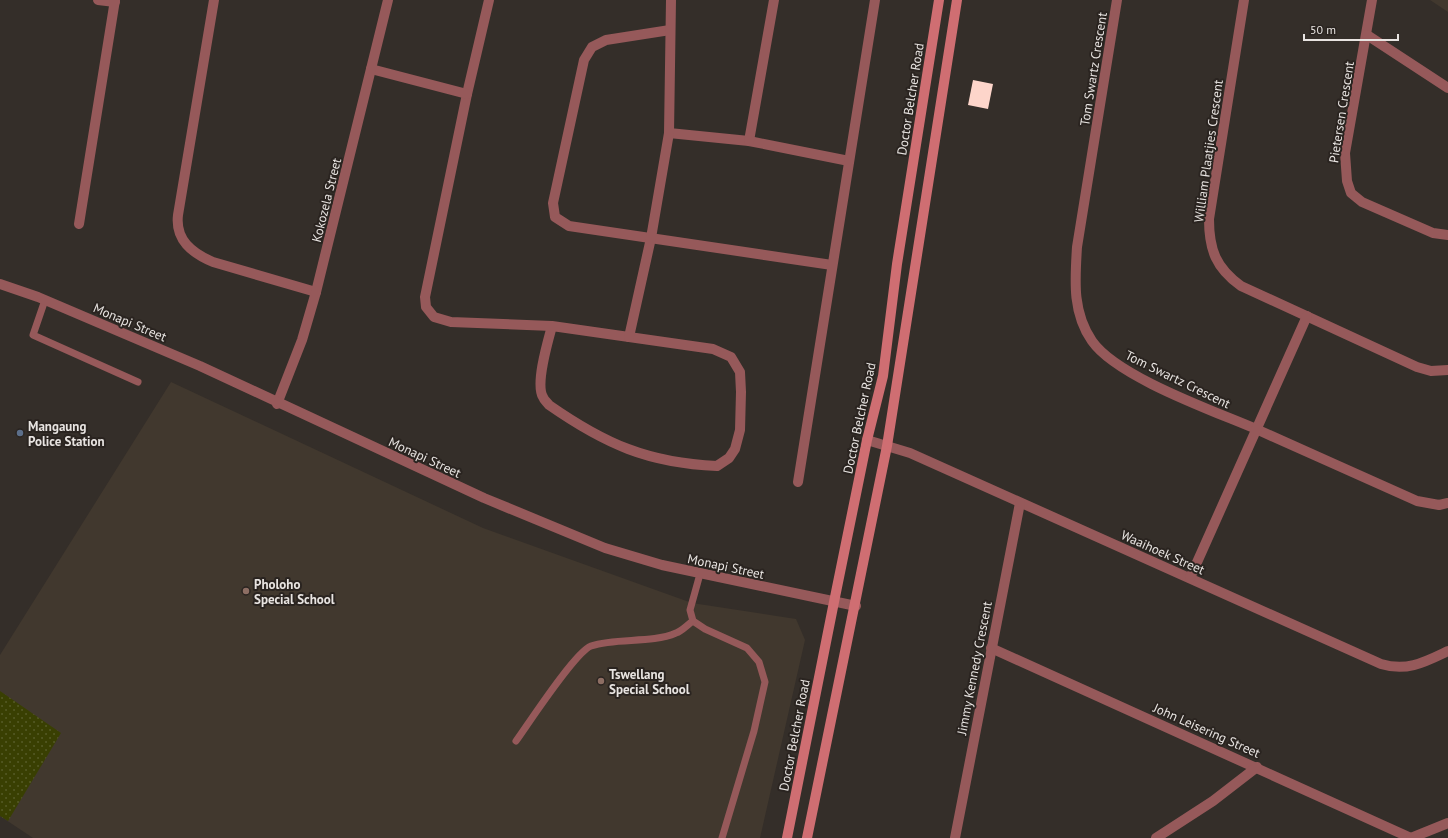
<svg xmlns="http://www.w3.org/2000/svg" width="1448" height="838" viewBox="0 0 1448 838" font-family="'PT Sans',sans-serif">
  <defs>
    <pattern id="garden-dots" width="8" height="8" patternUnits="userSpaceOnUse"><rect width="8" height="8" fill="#393f02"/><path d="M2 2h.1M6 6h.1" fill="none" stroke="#565b27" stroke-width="1.8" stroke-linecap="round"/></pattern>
  </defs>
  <rect width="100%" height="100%" fill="#342e29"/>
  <g fill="#41382e">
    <polygon points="1430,0 1448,0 1448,12"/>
    <polygon points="171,382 483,528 692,603 796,619 805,640 760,838 33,838 0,816 0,655"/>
  </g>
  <polygon fill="url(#garden-dots)" points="0,691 61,733 8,821 0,816"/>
  <polygon fill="#fdd5ca" points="973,80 993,84 988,109 968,105"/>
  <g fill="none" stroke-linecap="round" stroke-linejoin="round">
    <g stroke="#96595a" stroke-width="7">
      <polyline points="45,300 33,335 138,382"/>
      <polyline points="700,574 690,610 693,621 705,629 747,648 759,662 765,682 754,731 722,838"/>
      <path d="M 516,741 C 529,723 575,652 591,646 C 617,637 651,644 676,633 C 682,631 687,625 693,621"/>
    </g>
    <g stroke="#96595a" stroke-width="10">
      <polyline points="98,0 115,2"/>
      <path d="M 214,0 L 178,215 C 175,240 192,253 213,262 L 316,292"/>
      <path d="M 489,0 L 467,94 L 425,297 L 426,307 L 434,317 L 451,322 L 552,326 L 713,349 L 731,357 L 740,372 L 741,392 L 740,430 L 735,449 L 729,458 L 717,466 C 648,463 605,444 549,405 C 547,402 544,400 543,397 C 535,384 548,341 552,326"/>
      <path d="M 1117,0 L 1077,247 C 1075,280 1072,312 1092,341 C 1117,377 1214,411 1256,429 C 1310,453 1363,477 1417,501 L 1439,505 L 1448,503"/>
      <path d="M 1244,0 L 1209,219 C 1209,250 1216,268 1241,286 L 1417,367 L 1431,371 L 1448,370"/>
      <polyline points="1372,0 1345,153 1347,181 1351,193 1362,202 1433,233 1448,235"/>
      <polyline points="670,30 606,40 592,47 584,60 553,203 555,217 569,226 832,265"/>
      <polyline points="1367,35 1448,88"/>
      <polyline points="371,69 467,94"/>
      <polyline points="669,133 749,141 849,161"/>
      <polyline points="749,141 774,0"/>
      <polyline points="79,224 115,0"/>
      <polyline points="629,337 651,238 669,133 671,0"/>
      <polyline points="277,404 302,340 316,292 388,0"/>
      <path d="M 867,440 L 910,453 L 1381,664 C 1407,672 1425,662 1448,651"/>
      <polyline points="798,482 875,0"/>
      <polyline points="1190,578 1307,316"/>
      <polyline points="991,648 1411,838"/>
      <polyline points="955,838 1020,503"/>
      <polyline points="1156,838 1213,801 1257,767"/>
      <polyline points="1411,838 1448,823"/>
    </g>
    <polyline stroke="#96595a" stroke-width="10" points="0,284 38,297 200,366 484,498 605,548 662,565 856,606"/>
    <g stroke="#cf6e72" stroke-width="10">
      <polyline points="787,838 834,602 867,440 883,376 897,264 939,0"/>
      <polyline points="807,838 887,446 957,0"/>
    </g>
  </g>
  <circle fill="#5c6f8a" stroke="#2a2420" stroke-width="1.5" cx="20" cy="433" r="4"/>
  <g fill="#8d6e63" stroke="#2a2420" stroke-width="1.5">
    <circle cx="246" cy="591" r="4"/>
    <circle cx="601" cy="681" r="4"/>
  </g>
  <g text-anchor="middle" stroke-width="4" stroke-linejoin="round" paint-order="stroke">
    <g font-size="13" fill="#e8e4e1" stroke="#2a2420">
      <text transform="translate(1093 69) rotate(-81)" y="5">Tom Swartz Crescent</text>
      <text transform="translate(910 99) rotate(-81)" y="5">Doctor Belcher Road</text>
      <text transform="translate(1341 112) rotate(-81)" y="5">Pietersen Crescent</text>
      <text transform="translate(1208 151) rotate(-82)" y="5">William Plaatjies Crescent</text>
      <text transform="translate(326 200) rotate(-76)" y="5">Kokozela Street</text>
      <text transform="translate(130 322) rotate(23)" y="5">Monapi Street</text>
      <text transform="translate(1178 379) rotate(26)" y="5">Tom Swartz Crescent</text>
      <text transform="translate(859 418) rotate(-78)" y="5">Doctor Belcher Road</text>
      <text transform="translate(425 457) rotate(25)" y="5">Monapi Street</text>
      <text transform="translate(1163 552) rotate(24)" y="5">Waaihoek Street</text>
      <text transform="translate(726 566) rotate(12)" y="5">Monapi Street</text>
      <text transform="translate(974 668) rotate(-79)" y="5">Jimmy Kennedy Crescent</text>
      <text transform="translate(1207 730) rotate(24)" y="5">John Leisering Street</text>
      <text transform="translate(794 735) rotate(-79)" y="5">Doctor Belcher Road</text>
    </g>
    <g font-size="13" font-weight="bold" fill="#e8e4e1" stroke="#2a2420" text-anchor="start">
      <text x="28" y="431">Mangaung<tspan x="28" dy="15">Police Station</tspan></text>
      <text x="254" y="589">Pholoho<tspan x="254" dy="15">Special School</tspan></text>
      <text x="609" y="679">Tswellang<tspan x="609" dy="15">Special School</tspan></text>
    </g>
  </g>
  <path d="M1304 34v6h94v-6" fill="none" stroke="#e8e4e1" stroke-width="2"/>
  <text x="1310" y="34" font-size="12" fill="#e8e4e1" stroke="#2a2420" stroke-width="3" paint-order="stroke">50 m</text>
</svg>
